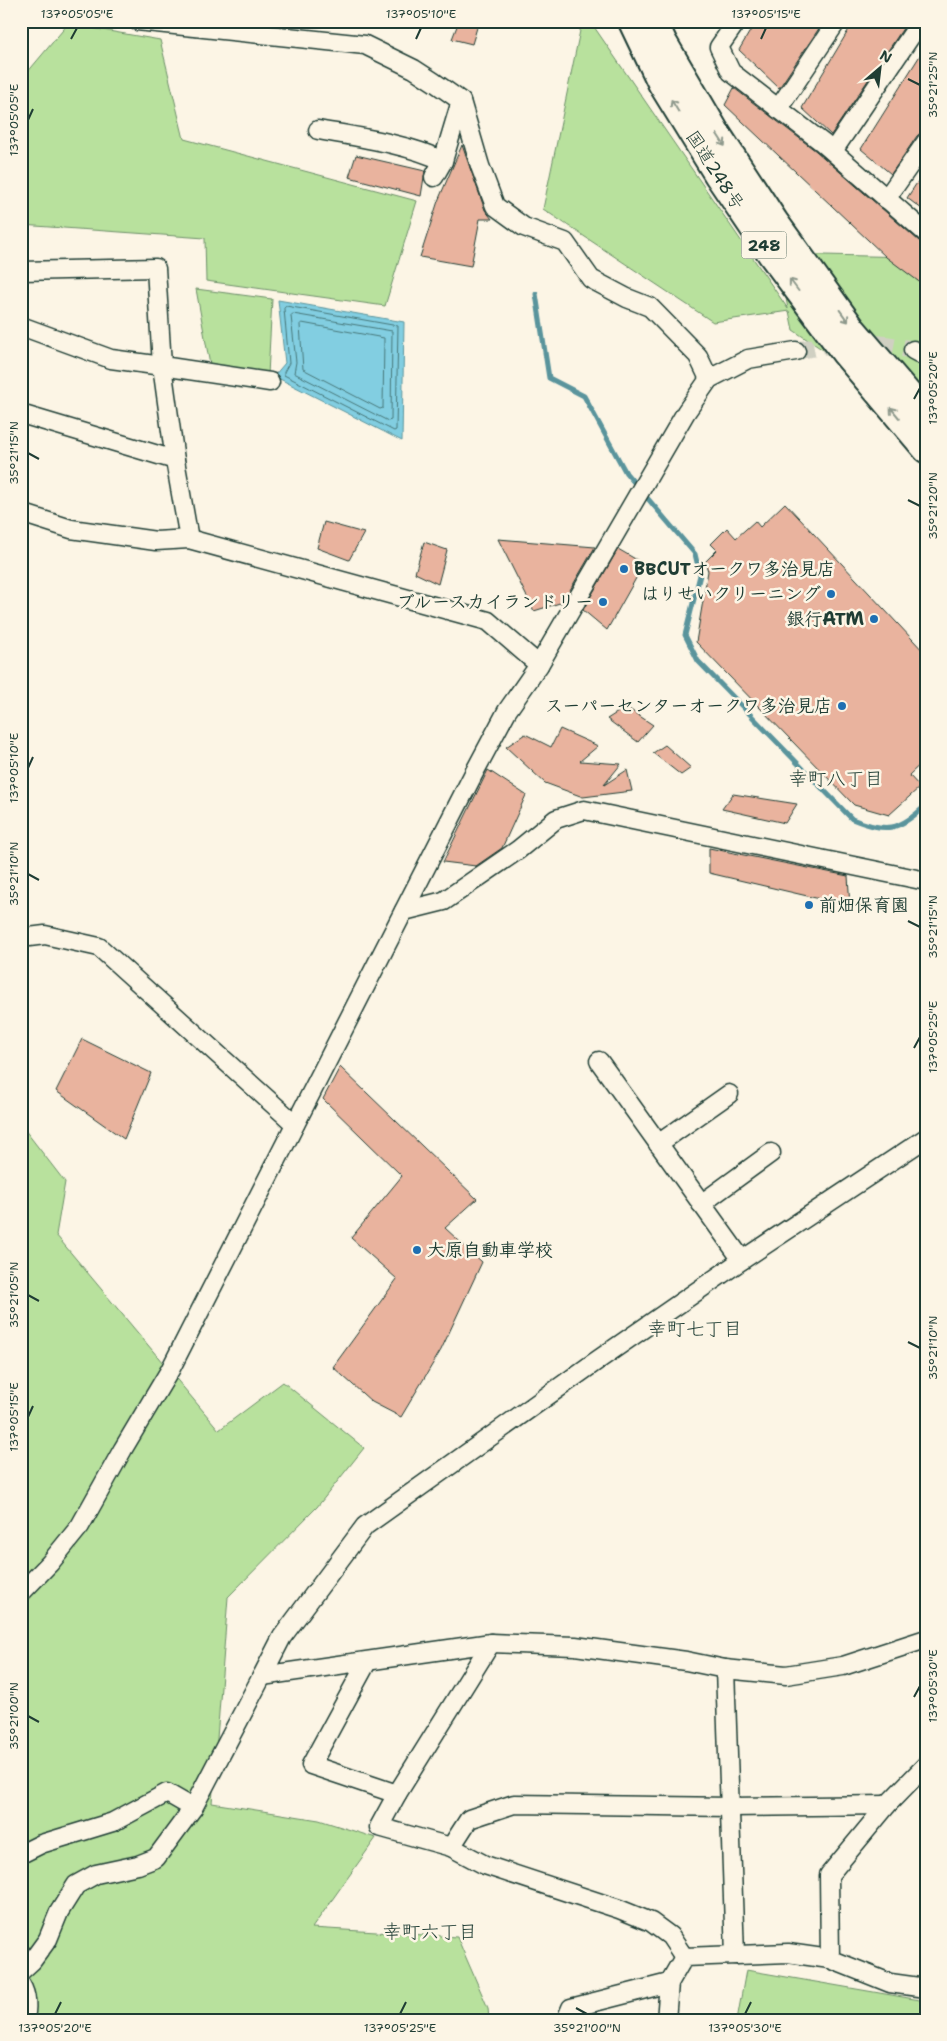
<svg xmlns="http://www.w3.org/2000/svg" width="947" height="2041" viewBox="0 0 947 2041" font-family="'Shantell Sans','Klee One',sans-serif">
  <rect width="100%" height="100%" fill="#fcf5e5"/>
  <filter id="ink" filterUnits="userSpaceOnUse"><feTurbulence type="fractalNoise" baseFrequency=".02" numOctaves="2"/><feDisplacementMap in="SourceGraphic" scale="10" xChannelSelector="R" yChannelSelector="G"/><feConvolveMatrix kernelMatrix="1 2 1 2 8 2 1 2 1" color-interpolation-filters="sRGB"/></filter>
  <g filter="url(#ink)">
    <g fill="#b8e19d" stroke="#6c8f68">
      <polygon points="582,21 590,21 788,309 778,254 913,257 926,270 926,401 894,397 793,330 789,311 713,322 543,209"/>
      <polygon points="68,24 160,40 184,139 417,201 385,306 206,281 205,238 21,225 21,99 26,74"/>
      <polygon points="196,289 272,299 268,375 210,365"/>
      <polygon points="21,1125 65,1182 56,1235 219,1430 283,1382 364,1448 317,1507 228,1597 212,1803 319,1820 376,1838 312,1928 457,1937 488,2008 489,2020 21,2020"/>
      <polygon points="746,1970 920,2000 923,2020 737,2020"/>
    </g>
    <polygon fill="#82cee1" stroke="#5a949c" points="278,300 404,322 402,441 274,376 285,363"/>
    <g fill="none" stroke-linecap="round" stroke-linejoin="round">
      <g stroke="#477779" stroke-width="1">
        <polygon points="286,306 398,326 396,430 394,431 284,375 284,372 289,363 284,309"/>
        <polygon points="293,314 392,331 391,420 388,421 294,373 296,362 291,316"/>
        <polygon points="302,323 384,338 383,408 380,409 303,369 300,325"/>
      </g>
      <path stroke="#5a949c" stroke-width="5" d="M 536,294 L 549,378 L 584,396 L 626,473 L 695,554 L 700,575 L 685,635 L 698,661 L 852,819 C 887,833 899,831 926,805"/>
    </g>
    <g fill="#e9b39e" stroke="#1f3d34">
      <polygon points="459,21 479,21 472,44 452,39"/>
      <polygon points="756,21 824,21 779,88 739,50"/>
      <polygon points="854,21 908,21 831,135 802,108"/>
      <polygon points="926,46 926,128 917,136 891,174 861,149"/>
      <polygon points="734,88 816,151 919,241 926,244 926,287 886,257 725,105"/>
      <polygon points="462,145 485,210 492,219 480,219 471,266 420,257 438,201"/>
      <polygon points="356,155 425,171 421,196 349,177"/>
      <polygon points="926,169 926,212 907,198"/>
      <polygon points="785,503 926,654 926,759 909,775 920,787 889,815 854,805 696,642 708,571 705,562 717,550 711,544 727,528 736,538 755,521 760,527"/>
      <polygon points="324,522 364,533 349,560 317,548"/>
      <polygon points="498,539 595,547 563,602 534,611"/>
      <polygon points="424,542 447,550 438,584 415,573"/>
      <polygon points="618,549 644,564 607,630 583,610"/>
      <polygon points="626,707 653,725 638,742 607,719"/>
      <polygon points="560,729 598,746 580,761 621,764 604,785 627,770 632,791 583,797 545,783 506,747 525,734 551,747"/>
      <polygon points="665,745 691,768 681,775 653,753"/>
      <polygon points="488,770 526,795 502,848 476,866 443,862"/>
      <polygon points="733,794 797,804 785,823 722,809"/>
      <polygon points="709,848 848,876 850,906 709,873"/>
      <polygon points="82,1039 151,1073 124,1139 56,1091"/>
      <polygon points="340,1067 477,1199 445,1228 482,1262 441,1350 401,1417 372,1402 333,1367 397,1279 351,1238 402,1176 323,1099"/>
    </g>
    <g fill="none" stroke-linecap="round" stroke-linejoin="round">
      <path stroke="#d0d0c2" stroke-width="18" stroke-dasharray="18 9" stroke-linecap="butt" d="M 796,351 C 841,341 868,340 913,350"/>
      <defs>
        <g id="minor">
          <polyline points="137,21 365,45 414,69 434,82 461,101 480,166 495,206 524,227 565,242 591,279 627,298 650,307 698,356 709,379"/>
          <polyline points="737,21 719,47 731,72 823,143 926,233"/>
          <polyline points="778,109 837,21"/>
          <path d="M 318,130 C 357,137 408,144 443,161"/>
          <polyline points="833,151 921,21"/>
          <polyline points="434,177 443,161 461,101"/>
          <polyline points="886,199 926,142"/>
          <polyline points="21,271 156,268 162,366 270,382"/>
          <polyline points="21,326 111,359 162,366 175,460 189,539"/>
          <polyline points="913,350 926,357"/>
          <polyline points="21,414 175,460"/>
          <polyline points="21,513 71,529 156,541 189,539 488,621 539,665"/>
          <polyline points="404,911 444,901 518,850 556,819 584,810 926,881"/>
          <polyline points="21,938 45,935 99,947 295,1124"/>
          <polyline points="599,1061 742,1260"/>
          <polyline points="926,1138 742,1260 595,1362 365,1526 282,1637 262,1676 491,1643 575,1646 686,1661 725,1669 786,1675 843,1666 926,1639"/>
          <polyline points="658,1144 729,1094"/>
          <polyline points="701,1204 771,1153"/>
          <polyline points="21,1593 50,1563 80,1526 123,1449 170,1370 475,771 507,711 539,665 686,412 709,379 748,359 796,351"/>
          <polyline points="367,1662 311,1765 397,1794 491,1643"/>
          <polyline points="725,1669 735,1955"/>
          <polyline points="926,1765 887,1805 829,1875 830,1959 890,1983 926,1988"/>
          <polyline points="397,1794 379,1827 451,1847 485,1865 619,1909 651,1922 670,1936 684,1957"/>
          <polyline points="451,1847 469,1819 514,1804 731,1807 887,1805"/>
          <polyline points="21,1854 41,1844 113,1822 167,1793 193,1808"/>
          <polyline points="21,1971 32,1961 48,1939 59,1912 76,1885 96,1874 138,1865 156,1858 193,1808 262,1676"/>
          <path d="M 21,1985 C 27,1995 28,2009 24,2020"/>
          <polyline points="566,2020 571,2008 669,1983"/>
          <polyline points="666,2020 669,1983 684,1957 788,1953 830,1959"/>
        </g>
        <g id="highway">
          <polyline points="631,21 661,84 717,175 771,255 845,354 926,450"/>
          <polyline points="654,21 664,42 716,131 775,221 853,329 926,414"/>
        </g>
      </defs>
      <use href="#minor" stroke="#1f3d34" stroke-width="21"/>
      <use href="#highway" stroke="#1f3d34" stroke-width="29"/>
      <use href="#minor" stroke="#fcf5e5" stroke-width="18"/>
      <use href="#highway" stroke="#fcf5e5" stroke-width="25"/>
    </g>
    <defs><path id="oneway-shaft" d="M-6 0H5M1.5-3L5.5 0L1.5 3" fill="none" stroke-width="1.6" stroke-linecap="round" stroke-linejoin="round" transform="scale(1.25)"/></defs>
    <g stroke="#8e998c">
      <use href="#oneway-shaft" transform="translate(675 106) rotate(-121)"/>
      <use href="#oneway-shaft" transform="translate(721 140) rotate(57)"/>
      <use href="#oneway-shaft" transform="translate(794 285) rotate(-127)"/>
      <use href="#oneway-shaft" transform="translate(844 316) rotate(54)"/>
      <use href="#oneway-shaft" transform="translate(895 413) rotate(-130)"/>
    </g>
  </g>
  <path fill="none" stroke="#1f3d34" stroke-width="2" d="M 71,39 L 77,28M 416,39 L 421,28M 761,39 L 766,28M 908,79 L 920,85M 28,120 L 33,109M 914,399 L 920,388M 28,453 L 39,459M 908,500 L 920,506M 28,768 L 33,757M 28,874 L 39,880M 908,921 L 920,927M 914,1048 L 920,1037M 28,1295 L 39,1301M 908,1342 L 920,1348M 28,1417 L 33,1406M 914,1697 L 920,1686M 28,1716 L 39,1722M 576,2008 L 587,2014M 55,2014 L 61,2002M 400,2014 L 406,2002M 745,2014 L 751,2002"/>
  <g fill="#1f6fb2" stroke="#fcf5e5" stroke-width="2">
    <circle cx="624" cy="569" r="5"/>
    <circle cx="831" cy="594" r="5"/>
    <circle cx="603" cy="602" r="5"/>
    <circle cx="874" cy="619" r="5"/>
    <circle cx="842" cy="706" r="5"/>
    <circle cx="809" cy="905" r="5"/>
    <circle cx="417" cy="1250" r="5"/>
  </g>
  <g text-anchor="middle" stroke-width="5" stroke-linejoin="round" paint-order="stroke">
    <rect fill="#fcf5e5" stroke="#617469" stroke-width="1" x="741.5" y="231.5" width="45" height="27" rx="4"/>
    <g font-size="16" font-weight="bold" fill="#1f3d34">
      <text x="764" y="251">248</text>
    </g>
    <g font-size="18" fill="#1f3d34" stroke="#fcf5e5">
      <text transform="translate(715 170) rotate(57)" y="6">国道248号</text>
    </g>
    <g font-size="18" font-weight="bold" fill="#1f3d34" stroke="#fcf5e5" text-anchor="end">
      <text x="634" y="575" text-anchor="start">BBCUTオークワ多治見店</text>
      <text x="821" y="600">はりせいクリーニング</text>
      <text x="593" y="608">ブルースカイランドリー</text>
      <text x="864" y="625">銀行ATM</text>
      <text x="832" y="712">スーパーセンターオークワ多治見店</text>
      <text x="819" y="911" text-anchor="start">前畑保育園</text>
      <text x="427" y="1256" text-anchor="start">大原自動車学校</text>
    </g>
    <g font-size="19" fill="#1f3d34" stroke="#fcf5e5">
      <text x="836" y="785">幸町八丁目</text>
      <text x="695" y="1335">幸町七丁目</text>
      <text x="430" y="1938">幸町六丁目</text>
    </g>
  </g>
  <rect width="947" height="2041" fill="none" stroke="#fcf5e5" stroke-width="55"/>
  <g transform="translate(880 68) rotate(28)" stroke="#fcf5e5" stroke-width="4" paint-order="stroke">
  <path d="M0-4L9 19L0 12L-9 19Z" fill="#1f3d34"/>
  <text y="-8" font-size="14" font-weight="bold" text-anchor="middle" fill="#1f3d34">N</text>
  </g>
  <rect x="28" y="28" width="892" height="1986" fill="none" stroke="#1f3d34" stroke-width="2"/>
  <g font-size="12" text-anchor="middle" fill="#1f3d34">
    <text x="77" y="18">137°05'05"E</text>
    <text x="421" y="18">137°05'10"E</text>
    <text x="766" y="18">137°05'15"E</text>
    <text transform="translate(933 85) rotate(-90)" y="4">35°21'25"N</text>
    <text transform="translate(14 120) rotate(-90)" y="4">137°05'05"E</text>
    <text transform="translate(933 388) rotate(-90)" y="4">137°05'20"E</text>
    <text transform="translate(14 453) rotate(-90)" y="4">35°21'15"N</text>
    <text transform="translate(933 506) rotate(-90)" y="4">35°21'20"N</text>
    <text transform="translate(14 768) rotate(-90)" y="4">137°05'10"E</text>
    <text transform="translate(14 874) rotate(-90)" y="4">35°21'10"N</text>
    <text transform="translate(933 927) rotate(-90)" y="4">35°21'15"N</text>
    <text transform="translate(933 1037) rotate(-90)" y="4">137°05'25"E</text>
    <text transform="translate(14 1295) rotate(-90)" y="4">35°21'05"N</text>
    <text transform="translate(933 1348) rotate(-90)" y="4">35°21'10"N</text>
    <text transform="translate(14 1417) rotate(-90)" y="4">137°05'15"E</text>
    <text transform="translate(933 1686) rotate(-90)" y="4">137°05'30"E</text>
    <text transform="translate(14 1716) rotate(-90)" y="4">35°21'00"N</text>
    <text x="55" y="2032">137°05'20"E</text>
    <text x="400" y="2032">137°05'25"E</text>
    <text x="587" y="2032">35°21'00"N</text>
    <text x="745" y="2032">137°05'30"E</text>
  </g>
</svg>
